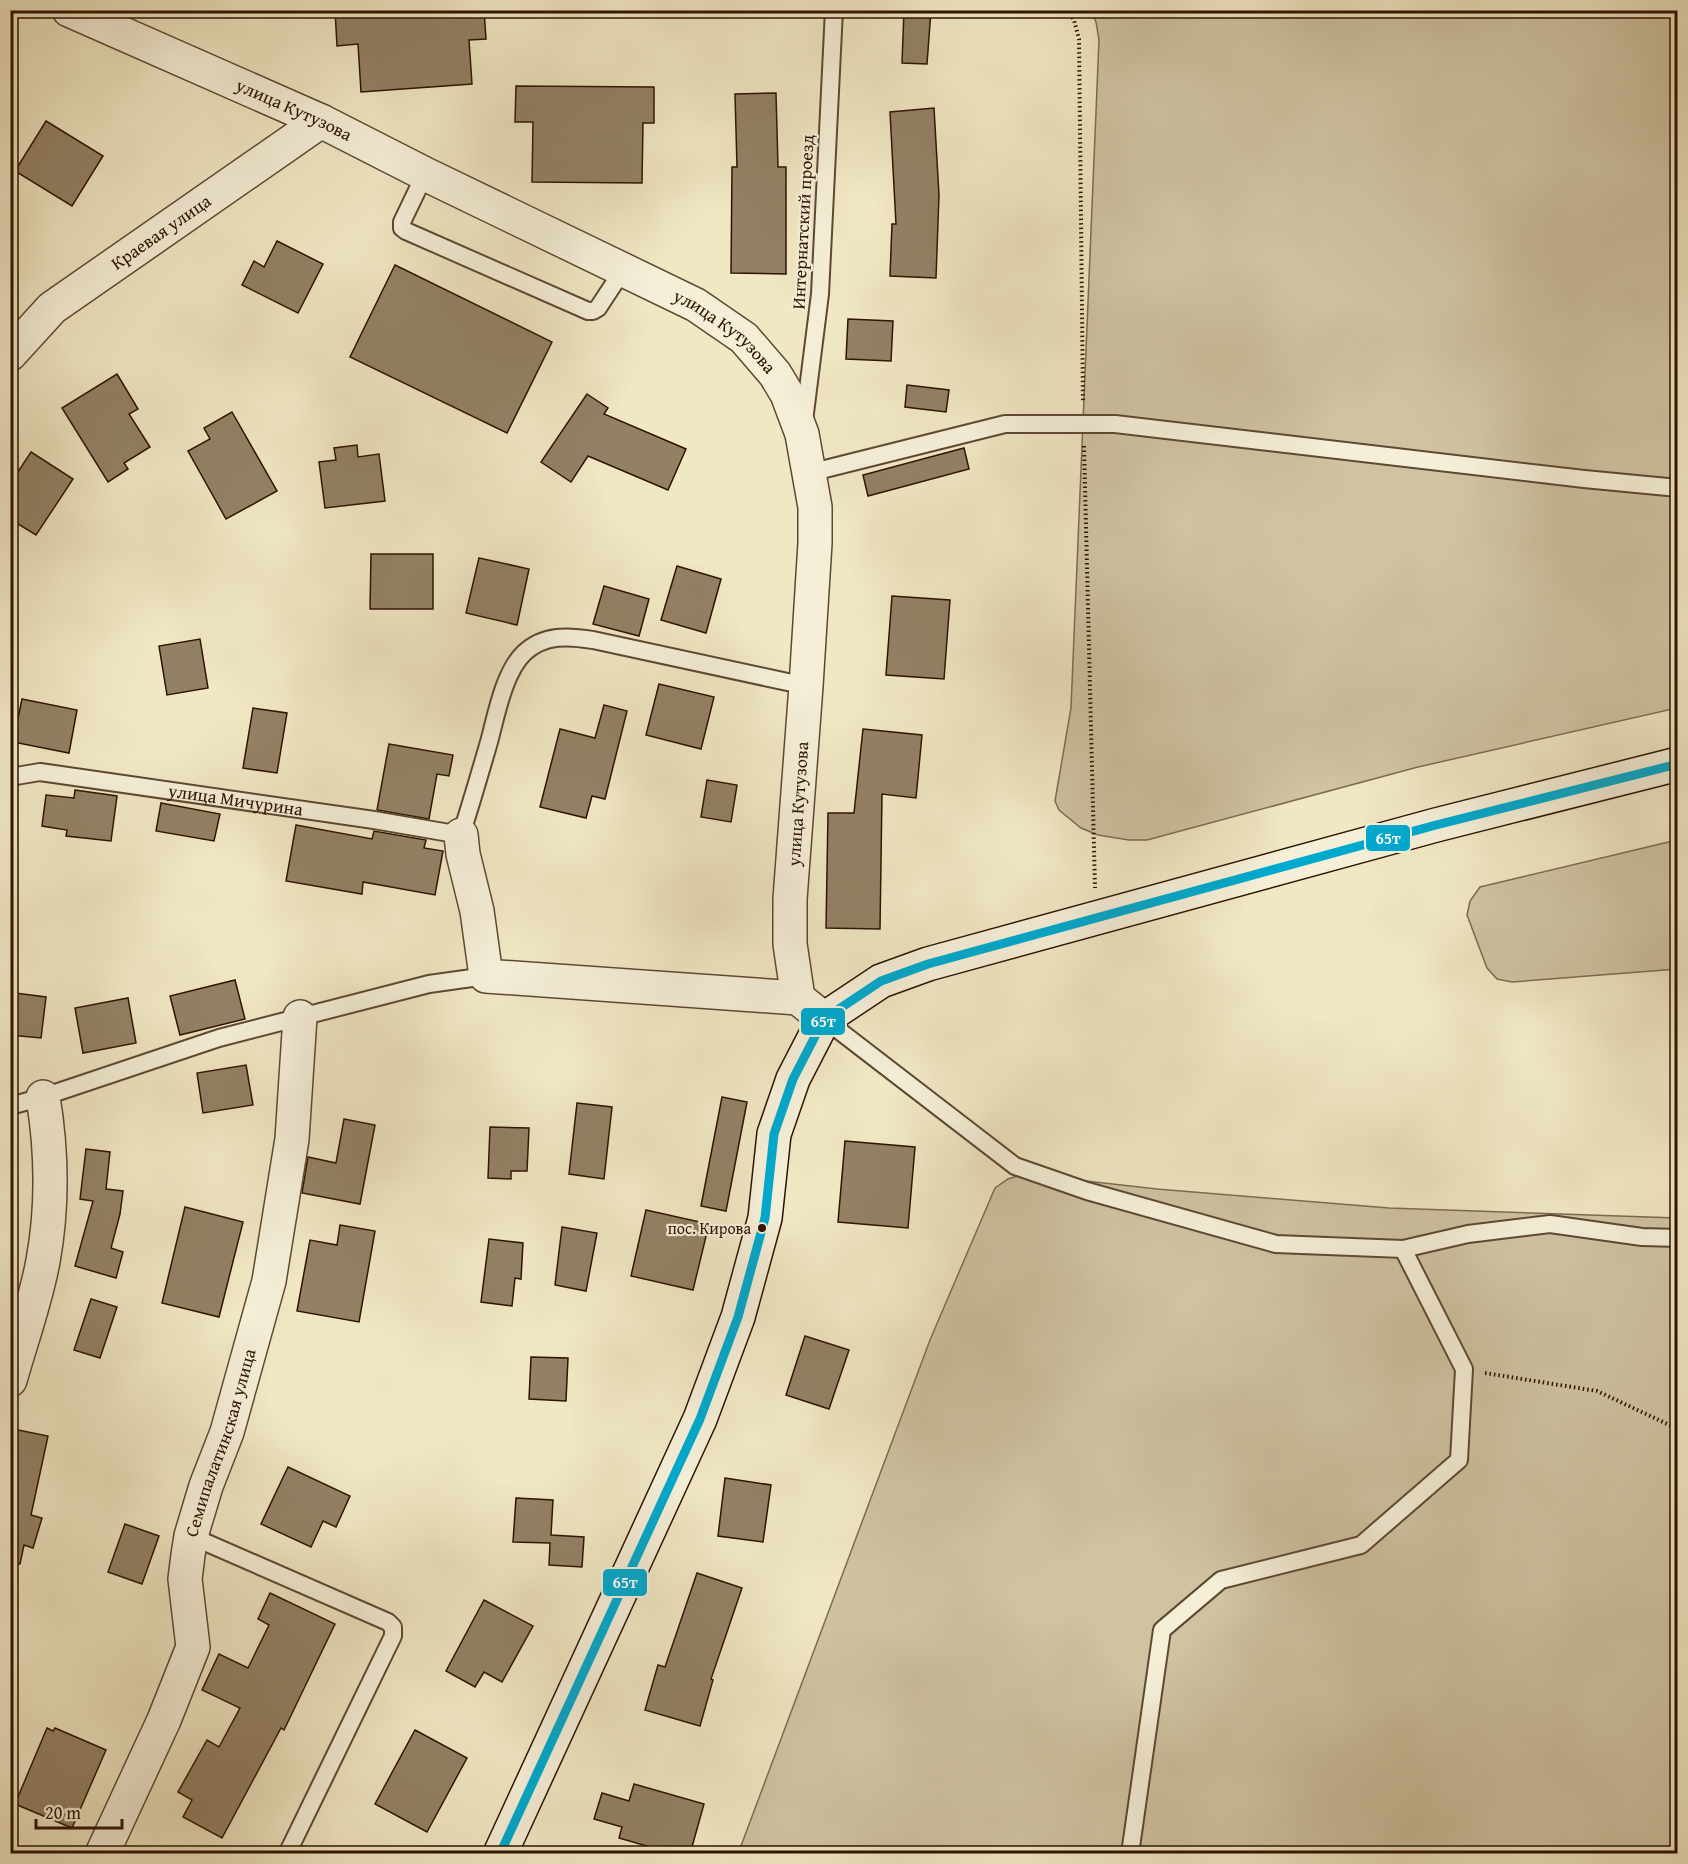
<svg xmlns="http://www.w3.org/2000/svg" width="1688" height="1864" viewBox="0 0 1688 1864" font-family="'Gentium Book Plus',serif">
  <rect width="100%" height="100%" fill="#f0e7c3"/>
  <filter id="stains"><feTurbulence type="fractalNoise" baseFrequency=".00333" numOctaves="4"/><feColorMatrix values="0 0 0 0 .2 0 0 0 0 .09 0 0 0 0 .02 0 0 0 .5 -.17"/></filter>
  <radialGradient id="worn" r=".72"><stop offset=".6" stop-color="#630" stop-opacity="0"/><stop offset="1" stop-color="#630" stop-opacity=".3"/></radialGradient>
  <g fill="#cfc3a2" stroke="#7e6b52" stroke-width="1.5">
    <polygon points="1091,11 1677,11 1677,708 1418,767 1147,840 1129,840 1098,835 1081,828 1059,810 1055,801 1071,708 1099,40 1096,22"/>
    <polygon points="1677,840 1677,969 1512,982 1497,979 1487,968 1467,915 1470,901 1480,887"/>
    <polygon points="1024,1174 1157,1189 1389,1208 1677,1218 1677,1853 738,1854 930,1340 995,1188 1008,1179"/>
  </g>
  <g fill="#938166" stroke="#2e1301" stroke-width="1.5">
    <polygon points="335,10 484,10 486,39 469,40 472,84 361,92 358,44 337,46"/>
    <polygon points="904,10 931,10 927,64 902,63"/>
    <polygon points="516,86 654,87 654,123 643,123 642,183 532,182 533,122 515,122"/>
    <polygon points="776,93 778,167 786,167 786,274 731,273 732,167 737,167 735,94"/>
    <polygon points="934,108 939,195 936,278 890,276 892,224 896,224 890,112"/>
    <polygon points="46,121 103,156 72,206 15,171"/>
    <polygon points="277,241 323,264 298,313 242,285 254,261 264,267"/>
    <polygon points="395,265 552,342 507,433 350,357"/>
    <polygon points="848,319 893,321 891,361 846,359"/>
    <polygon points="117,374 138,409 129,414 150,447 124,463 128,469 108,482 62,408"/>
    <polygon points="907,385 949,390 946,412 905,407"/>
    <polygon points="587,394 608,408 604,414 686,449 668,490 588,456 571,482 541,462"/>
    <polygon points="232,412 277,491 226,519 188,451 210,439 204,428"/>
    <polygon points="357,445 358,457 379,454 385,501 325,508 319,462 336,460 334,448"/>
    <polygon points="964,448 969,469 868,496 863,475"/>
    <polygon points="31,452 73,479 36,535 10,519 10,484"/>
    <polygon points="371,554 433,554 433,609 370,609"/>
    <polygon points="479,558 529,569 517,625 466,613"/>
    <polygon points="677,566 721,579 706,633 661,620"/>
    <polygon points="604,586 649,599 639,636 593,624"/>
    <polygon points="892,596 950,600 944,679 886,675"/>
    <polygon points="200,639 208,688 167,695 159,646"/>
    <polygon points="659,684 714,697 701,749 646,735"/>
    <polygon points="22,699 77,710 69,753 13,742"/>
    <polygon points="604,705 627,711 605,799 592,796 586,818 540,807 560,729 595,738"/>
    <polygon points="253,708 287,713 277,773 243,768"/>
    <polygon points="863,729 922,735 916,798 882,794 880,929 826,928 828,813 854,813"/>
    <polygon points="389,744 453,755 449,776 437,774 429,819 377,810"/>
    <polygon points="707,780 737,785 731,822 701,817"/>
    <polygon points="75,790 117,796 111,841 66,836 67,830 42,826 46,795 74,798"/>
    <polygon points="161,803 220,814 214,841 156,831"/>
    <polygon points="296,825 372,839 374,831 426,840 424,848 443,851 435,895 363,882 362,894 286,881"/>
    <polygon points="235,980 245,1019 180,1035 170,996"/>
    <polygon points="15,993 46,997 41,1038 10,1035"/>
    <polygon points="128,998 136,1043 83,1053 75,1008"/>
    <polygon points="246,1065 253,1105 203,1113 197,1073"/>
    <polygon points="722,1097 747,1102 726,1211 701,1206"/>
    <polygon points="577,1103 612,1107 604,1179 569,1174"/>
    <polygon points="344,1119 375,1125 360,1204 302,1193 308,1157 336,1163"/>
    <polygon points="490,1127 529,1128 527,1171 511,1171 511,1179 488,1178"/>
    <polygon points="845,1141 915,1147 908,1228 838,1222"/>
    <polygon points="86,1149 110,1152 106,1189 123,1191 120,1214 111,1248 123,1252 116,1278 75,1266 93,1201 80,1199"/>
    <polygon points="185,1207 243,1222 219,1317 162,1303"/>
    <polygon points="646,1210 709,1224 693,1290 631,1276"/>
    <polygon points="340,1225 375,1231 359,1322 297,1311 310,1240 337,1245"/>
    <polygon points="562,1227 597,1233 586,1291 555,1285"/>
    <polygon points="489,1239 523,1243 521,1279 515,1278 512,1306 481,1302"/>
    <polygon points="91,1299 117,1307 100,1358 74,1350"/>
    <polygon points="805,1336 849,1350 829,1409 786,1395"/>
    <polygon points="531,1357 568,1358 566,1401 529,1399"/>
    <polygon points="13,1429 48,1436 31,1515 42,1518 33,1548 24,1545 20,1564 10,1563 10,1440"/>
    <polygon points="288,1467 350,1496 336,1527 323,1521 311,1547 261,1524"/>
    <polygon points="725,1478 771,1485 763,1542 718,1536"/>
    <polygon points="516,1498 553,1500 551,1535 584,1537 582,1567 549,1565 550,1543 513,1542"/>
    <polygon points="125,1524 159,1536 142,1584 108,1572"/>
    <polygon points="697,1573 742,1588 711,1679 713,1680 700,1726 645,1710 658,1665 665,1667"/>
    <polygon points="270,1593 335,1624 284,1730 281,1728 222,1838 183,1817 192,1800 178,1792 207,1740 219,1747 240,1708 202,1690 219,1654 248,1668 269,1625 258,1619"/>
    <polygon points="484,1600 533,1626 502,1682 484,1672 475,1687 446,1671"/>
    <polygon points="47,1728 53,1731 55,1728 106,1750 72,1828 15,1804"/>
    <polygon points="415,1730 467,1758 427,1832 375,1804"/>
    <polygon points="634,1784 704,1804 690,1854 674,1854 619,1838 622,1827 594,1819 602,1793 629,1801"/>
  </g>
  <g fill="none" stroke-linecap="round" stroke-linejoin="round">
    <defs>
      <g id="service">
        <polyline points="425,174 402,222 402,228 406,231 588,311 593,311 598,308 623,270"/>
        <polyline points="804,421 820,294 834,10"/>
        <polyline points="809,473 1005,424 1115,424 1584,479 1678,488"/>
        <path id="s1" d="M 10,777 L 40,772 L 374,820 L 461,835 C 471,804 480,773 489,742 C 496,716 504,672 524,653 C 544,634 569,636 593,640 L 806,686"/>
        <polyline points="824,1019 1015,1166 1087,1191 1276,1244 1403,1249 1468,1234 1550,1224 1642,1237 1678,1238"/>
        <polyline points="10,1106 43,1097 219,1038 429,984 486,976"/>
        <polyline points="191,1536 388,1622 393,1627 393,1636 287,1854"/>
        <polyline points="1130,1854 1162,1630 1221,1580 1361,1545 1459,1460 1464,1369 1403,1249"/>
      </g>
      <g id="minor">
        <path id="s2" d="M 69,10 L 321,121 L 425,174 L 696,305 L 744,338 L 775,374 L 787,394 L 802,434 L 815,507 L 815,543 L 806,686 L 790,899 L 790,944 L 798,998 L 824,1019"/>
        <path id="s3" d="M 10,354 L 52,308 L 321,121"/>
        <polyline points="461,835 463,854 477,911 486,976 798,998"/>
        <path d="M 10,1380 C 21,1341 36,1300 43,1261 C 53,1206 52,1152 43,1097"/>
        <path id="s4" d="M 102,1854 L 164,1720 L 193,1647 L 185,1579 L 188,1555 L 191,1536 L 206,1486 L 227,1432 L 269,1281 L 292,1139 L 300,1017"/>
      </g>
      <polyline id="secondary" points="500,1854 700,1419 738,1317 765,1218 774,1134 793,1079 824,1019 881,981 928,964 1436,825 1678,764"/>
    </defs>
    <use href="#service" stroke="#5e4832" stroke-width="20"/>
    <use href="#minor" stroke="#5e4832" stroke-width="36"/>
    <use href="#secondary" stroke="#2e1301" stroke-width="36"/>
    <g stroke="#2e1301" stroke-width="4" stroke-dasharray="1.5 3" stroke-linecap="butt">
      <polyline points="1067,10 1074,20 1079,39 1083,402"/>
      <polyline points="1084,446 1095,888"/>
      <polyline points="1485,1373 1597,1391 1678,1429"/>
    </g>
    <use href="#service" stroke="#f5efd8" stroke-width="16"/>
    <use href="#minor" stroke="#f5efd8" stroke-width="33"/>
    <use href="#secondary" stroke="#f5efd8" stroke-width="33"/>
    <defs>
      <polyline id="bus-1" points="500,1854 700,1419 738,1317 765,1218 774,1134 793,1079 824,1019 881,981 928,964 1436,825 1678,764"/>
    </defs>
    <use href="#bus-1" stroke="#f5efd8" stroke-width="14"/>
    <use href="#bus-1" stroke="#00a9ce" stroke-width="9"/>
  </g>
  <circle fill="#2e1301" stroke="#f5efd8" stroke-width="2" cx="762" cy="1228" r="5"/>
  <g text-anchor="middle" stroke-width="4.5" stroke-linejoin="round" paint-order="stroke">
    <g font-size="16" fill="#2e1301" stroke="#f5efd8" text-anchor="end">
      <text x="751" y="1234">пос. Кирова</text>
    </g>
    <g font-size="18" fill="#2e1301" stroke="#f5efd8">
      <text dy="6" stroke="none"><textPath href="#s2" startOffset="246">улица Кутузова</textPath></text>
      <text transform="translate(803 222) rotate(-87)" y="6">Интернатский проезд</text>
      <text dy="6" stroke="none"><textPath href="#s3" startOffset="195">Краевая улица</textPath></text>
      <text dy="6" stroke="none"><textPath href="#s2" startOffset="732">улица Кутузова</textPath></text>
      <text dy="6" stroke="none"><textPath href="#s1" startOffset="228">улица Мичурина</textPath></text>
      <text transform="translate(798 804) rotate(-86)" y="6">улица Кутузова</text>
      <text dy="6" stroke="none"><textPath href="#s4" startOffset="436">Семипалатинская улица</textPath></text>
    </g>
  </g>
  <g stroke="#f5efd8" stroke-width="2">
    <rect x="1365" y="824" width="46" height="28" rx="6" fill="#00a9ce"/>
    <rect x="800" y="1007" width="46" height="29" rx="6" fill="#00a9ce"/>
    <rect x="602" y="1568" width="46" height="29" rx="6" fill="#00a9ce"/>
  </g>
  <g font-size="16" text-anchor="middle" font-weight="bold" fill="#fff">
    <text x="1388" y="844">65т</text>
    <text x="823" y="1027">65т</text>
    <text x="625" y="1588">65т</text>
  </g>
  <rect width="1688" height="1864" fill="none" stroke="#f0e7c3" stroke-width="36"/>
  <rect x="12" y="12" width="1664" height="1840" fill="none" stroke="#2e1301" stroke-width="3"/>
  <rect x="18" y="18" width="1652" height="1828" fill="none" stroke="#2e1301" stroke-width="1.5"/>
  <path d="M36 1819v9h86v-9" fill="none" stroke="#2e1301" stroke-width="3"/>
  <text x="45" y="1819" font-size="18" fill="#2e1301" stroke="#f5efd8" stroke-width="4.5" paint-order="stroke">20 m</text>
  <rect width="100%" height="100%" filter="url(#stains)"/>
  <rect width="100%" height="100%" fill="url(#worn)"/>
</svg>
